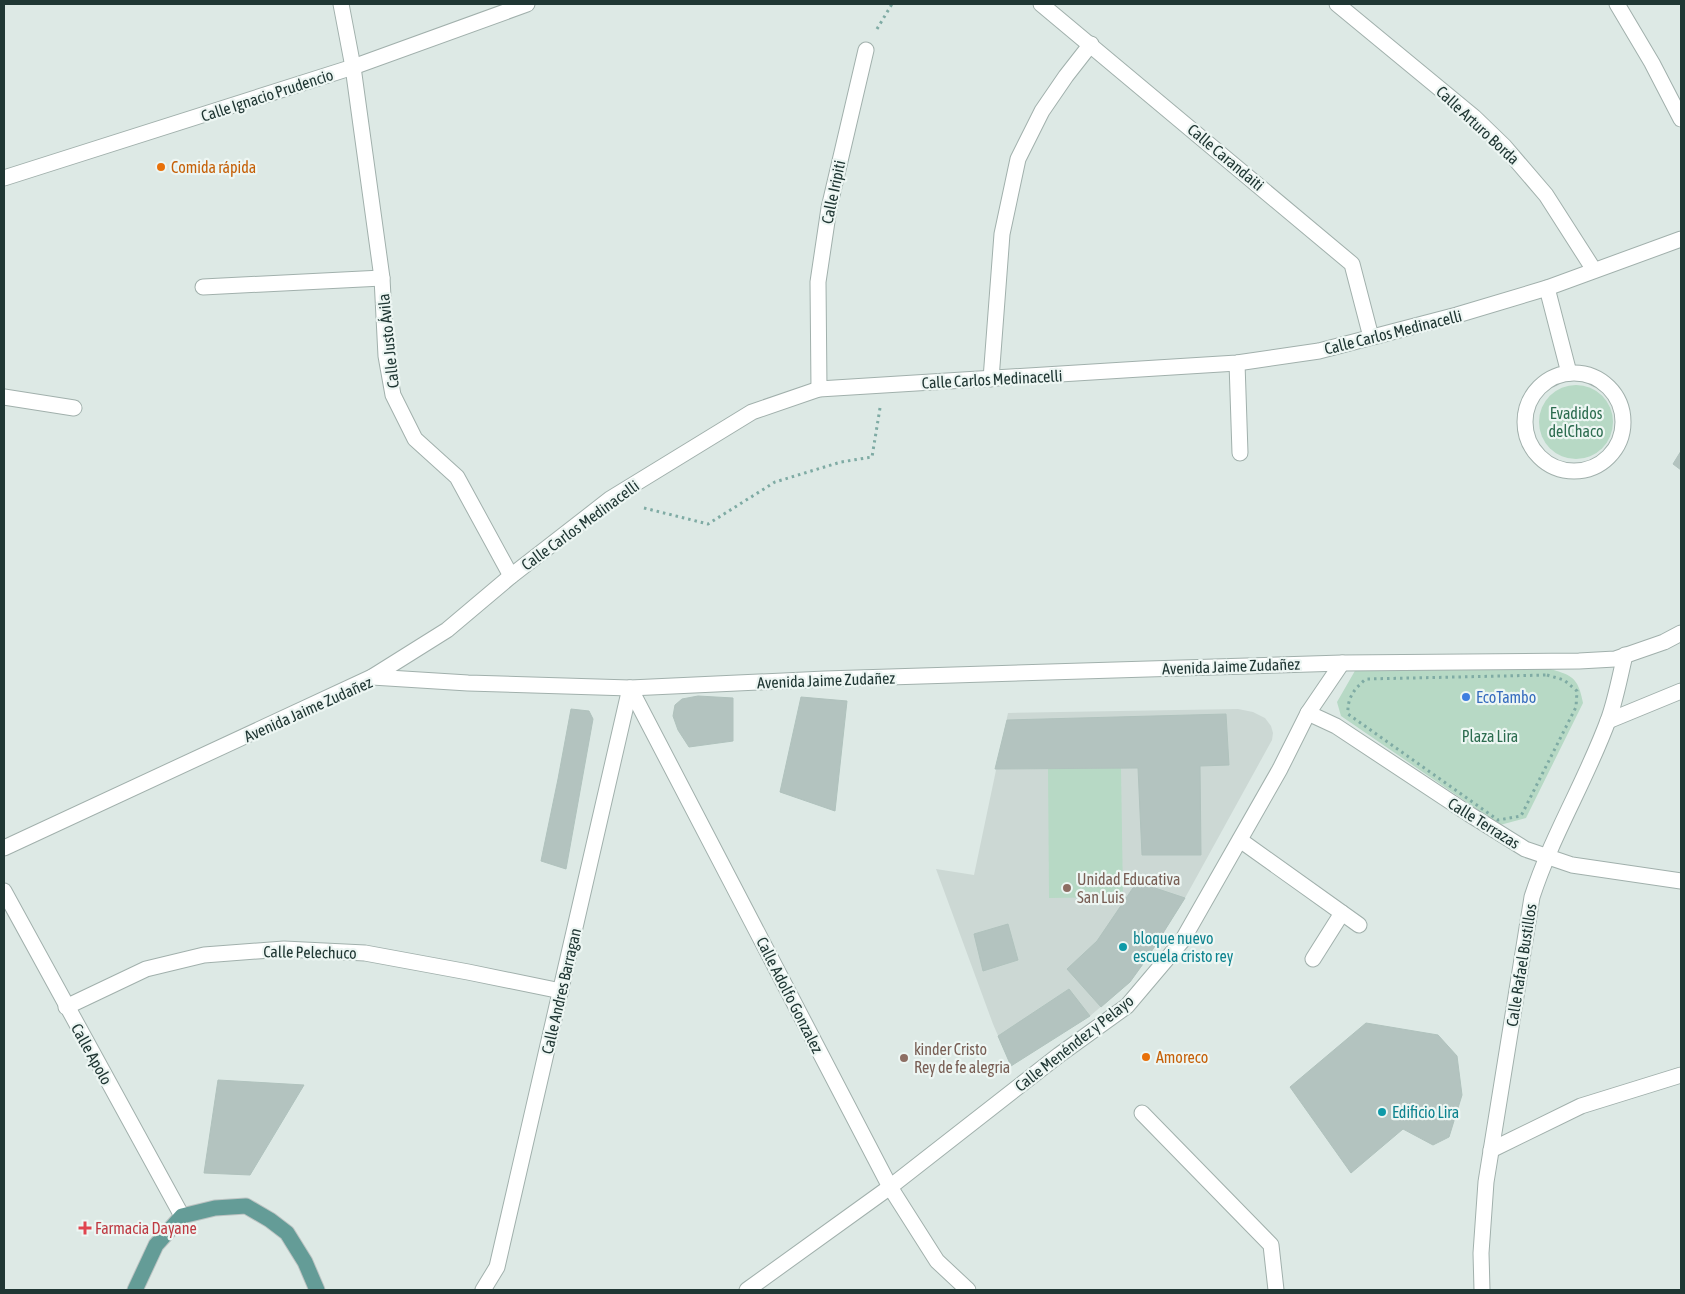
<svg xmlns="http://www.w3.org/2000/svg" width="1685" height="1294" viewBox="0 0 1685 1294" font-family="'Asap Condensed',sans-serif">
  <rect width="100%" height="100%" fill="#dde9e5"/>
  <polygon fill="#ccd8d4" points="1238,709 1253,712 1265,718 1271,726 1273,733 1272,740 1185,898 1148,957 1130,982 1090,1016 1011,1066 993,1024 936,869 974,875 1008,713"/>
  <g fill="#b7d9c5">
    <circle cx="1576" cy="422" r="37"/>
    <path d="M 1547,668 C 1571,675 1578,676 1583,703 L 1526,818 L 1500,825 L 1341,716 L 1337,702 L 1356,669 Z"/>
    <polygon points="1121,768 1123,897 1049,898 1048,769"/>
  </g>
  <g fill="#b3c3bf" stroke="#b0c2bd">
    <polygon points="1681,451 1681,470 1673,464"/>
    <polygon points="698,696 733,698 733,741 689,747 678,730 673,716 675,705 682,699"/>
    <polygon points="801,697 847,701 835,811 780,792"/>
    <polygon points="571,709 589,711 593,719 566,869 541,861 558,779"/>
    <polygon points="1226,714 1229,765 1200,766 1201,855 1142,855 1138,768 995,769 1007,720"/>
    <polygon points="1137,882 1185,898 1148,957 1130,982 1101,1007 1067,969 1097,941"/>
    <polygon points="1008,924 1018,960 983,971 974,934"/>
    <polygon points="1069,989 1090,1016 1011,1066 998,1036"/>
    <polygon points="1366,1023 1438,1035 1457,1056 1462,1095 1449,1137 1433,1145 1403,1129 1351,1173 1290,1087"/>
    <polygon points="218,1080 304,1085 250,1175 204,1173"/>
  </g>
  <g fill="none" stroke-linecap="round" stroke-linejoin="round">
    <defs>
      <g id="service">
        <polyline points="203,287 382,278"/>
        <polyline points="1237,363 1240,453"/>
        <polyline points="4,397 74,408"/>
        <polyline points="1240,840 1359,925"/>
        <polyline points="4,891 182,1216"/>
        <polyline points="1313,959 1342,913"/>
        <polyline points="1142,1113 1271,1245 1276,1290"/>
        <polyline points="1491,1150 1581,1106 1681,1075"/>
      </g>
      <g id="minor">
        <polyline points="341,4 353,67 382,278 386,356 393,395 415,439 457,477 511,576"/>
        <polyline points="1041,4 1352,264 1371,337"/>
        <polyline points="1337,4 1474,117 1504,146 1546,195 1594,270"/>
        <polyline points="1617,4 1652,63 1681,119"/>
        <polyline points="4,178 353,67 527,4"/>
        <polyline points="1547,288 1569,373"/>
        <circle cx="1574" cy="422" r="49"/>
        <polyline points="991,379 1002,234 1018,159 1042,111 1066,76 1091,44"/>
        <polyline points="819,389 818,282 829,208 866,50"/>
        <polyline points="372,677 468,683 630,688 825,679 1342,663 1579,661 1615,659 1664,642 1681,633"/>
        <polyline points="630,688 890,1187 937,1261 968,1290"/>
        <polyline points="1308,713 1336,726 1469,814 1525,849 1572,865 1681,881"/>
        <polyline points="1608,721 1681,691"/>
        <polyline points="4,848 372,677 447,630 511,576 610,499 752,412 819,389 1237,363 1319,351 1457,315 1547,288 1681,239"/>
        <polyline points="66,1007 146,969 204,955 284,949 365,953 468,972 561,991"/>
        <polyline points="483,1290 497,1267 630,688"/>
        <polyline points="747,1290 890,1187 1059,1055 1127,1006 1182,941 1280,769 1308,713 1342,663"/>
        <path d="M 1482,1290 L 1481,1253 L 1486,1182 L 1532,897 C 1552,835 1587,779 1609,718 C 1616,698 1620,676 1625,655"/>
      </g>
      <polyline id="primary" points="135,1290 156,1245 182,1216 215,1208 246,1206 270,1220 287,1233 305,1262 317,1290"/>
    </defs>
    <use href="#service" stroke="#a1b0ac" stroke-width="17"/>
    <use href="#minor" stroke="#a1b0ac" stroke-width="17"/>
    <use href="#primary" stroke="#bcc3c2" stroke-width="17"/>
    <g stroke="#7faba4" stroke-width="3" stroke-dasharray="2.5 4" stroke-linecap="butt">
      <polyline points="877,29 892,4"/>
      <polyline points="644,508 708,524 775,482 841,462 872,457 880,408"/>
      <path d="M 1547,675 L 1564,680 L 1577,691 L 1576,707 L 1521,816 L 1498,820 L 1348,714 C 1347,698 1354,689 1366,679 Z"/>
    </g>
    <use href="#service" stroke="#fff" stroke-width="15"/>
    <use href="#minor" stroke="#fff" stroke-width="15"/>
    <use href="#primary" stroke="#649c97" stroke-width="15"/>
  </g>
  <g fill="#e8710a" stroke="#edf6f3" stroke-width="2">
    <circle cx="161" cy="167" r="5"/>
    <circle cx="1146" cy="1057" r="5"/>
  </g>
  <circle fill="#3f7fe0" stroke="#edf6f3" stroke-width="2" cx="1466" cy="697" r="5"/>
  <g fill="#8d6e63" stroke="#edf6f3" stroke-width="2">
    <circle cx="1067" cy="888" r="5"/>
    <circle cx="904" cy="1058" r="5"/>
  </g>
  <g fill="#0f9aa8" stroke="#edf6f3" stroke-width="2">
    <circle cx="1123" cy="947" r="5"/>
    <circle cx="1382" cy="1112" r="5"/>
  </g>
  <path fill="#e0444e" stroke="#edf6f3" stroke-width="2" d="M82.5 1220.5h5v5h5v5h-5v5h-5v-5h-5v-5h5z"/>
  <g text-anchor="middle" stroke-width="4.5" stroke-linejoin="round" paint-order="stroke">
    <g font-size="16" fill="#203734" stroke="#edf6f3">
      <text transform="translate(267 95) rotate(-18)" y="6">Calle Ignacio Prudencio</text>
      <text transform="translate(1478 125) rotate(43)" y="6">Calle Arturo Borda</text>
      <text transform="translate(1226 157) rotate(40)" y="6">Calle Carandaiti</text>
      <text transform="translate(833 192) rotate(-78)" y="6">Calle Iripiti</text>
      <text transform="translate(1393 332) rotate(-14)" y="6">Calle Carlos Medinacelli</text>
      <text transform="translate(388 341) rotate(-96)" y="6">Calle Justo Ávila</text>
      <text transform="translate(992 379) rotate(-3)" y="6">Calle Carlos Medinacelli</text>
      <text transform="translate(580 525) rotate(-36)" y="6">Calle Carlos Medinacelli</text>
      <text transform="translate(1231 666) rotate(-2)" y="6">Avenida Jaime Zudañez</text>
      <text transform="translate(826 680) rotate(-2)" y="6">Avenida Jaime Zudañez</text>
      <text transform="translate(308 709) rotate(-24)" y="6">Avenida Jaime Zudañez</text>
      <text transform="translate(1484 823) rotate(32)" y="6">Calle Terrazas</text>
      <text transform="translate(310 952) rotate(1)" y="6">Calle Pelechuco</text>
      <text transform="translate(1521 965) rotate(-81)" y="6">Calle Rafael Bustillos</text>
      <text transform="translate(561 991) rotate(-77)" y="6">Calle Andres Barragan</text>
      <text transform="translate(790 995) rotate(63)" y="6">Calle Adolfo Gonzalez</text>
      <text transform="translate(1074 1043) rotate(-38)" y="6">Calle Menéndez y Pelayo</text>
      <text transform="translate(92 1054) rotate(61)" y="6">Calle Apolo</text>
    </g>
    <g font-size="16" fill="#c56008" stroke="#edf6f3" text-anchor="start">
      <text x="171" y="173">Comida rápida</text>
      <text x="1156" y="1063">Amoreco</text>
    </g>
    <g font-size="16" fill="#2c6c4f" stroke="#edf6f3">
      <text x="1576" y="419">Evadidos<tspan x="1576" dy="18">delChaco</tspan></text>
      <text x="1490" y="742">Plaza Lira</text>
    </g>
    <g font-size="16" fill="#366cbe" stroke="#edf6f3" text-anchor="start">
      <text x="1476" y="703">EcoTambo</text>
    </g>
    <g font-size="16" fill="#785e54" stroke="#edf6f3" text-anchor="start">
      <text x="1077" y="885">Unidad Educativa<tspan x="1077" dy="18">San Luis</tspan></text>
      <text x="914" y="1055">kinder Cristo<tspan x="914" dy="18">Rey de fe alegria</tspan></text>
    </g>
    <g font-size="16" fill="#0d838f" stroke="#edf6f3" text-anchor="start">
      <text x="1133" y="944">bloque nuevo<tspan x="1133" dy="18">escuela cristo rey</tspan></text>
      <text x="1392" y="1118">Edificio Lira</text>
    </g>
    <g font-size="16" fill="#be3a42" stroke="#edf6f3" text-anchor="start">
      <text x="95" y="1234">Farmacia Dayane</text>
    </g>
  </g>
  <rect width="1685" height="1294" fill="none" stroke="#203734" stroke-width="10"/>
</svg>
